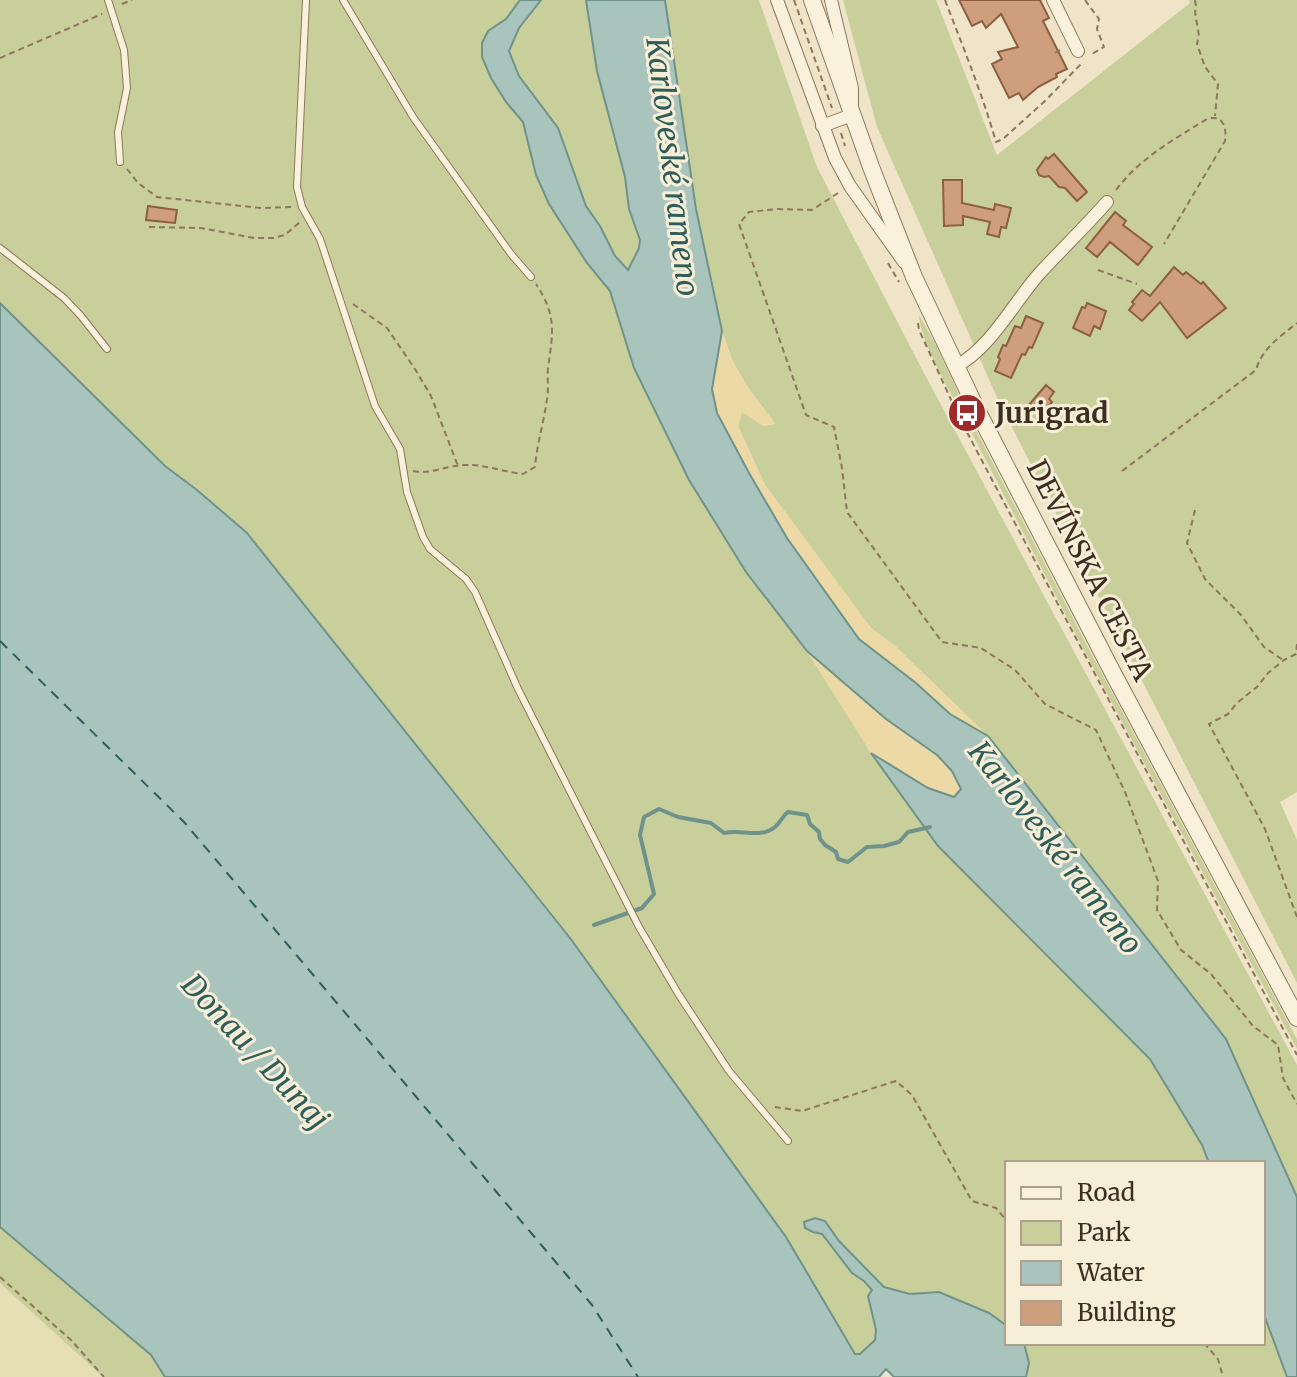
<svg xmlns="http://www.w3.org/2000/svg" width="1297" height="1377" viewBox="0 0 1297 1377" font-family="Merriweather,serif">
  <rect width="100%" height="100%" fill="#f0e4c8"/>
  <polygon fill="#e6deb5" points="0,1283 103,1377 0,1377"/>
  <g fill="#c9cf9b">
    <polygon points="0,0 520,0 506,19 488,31 506,102 523,122 529,142 587,263 610,291 689,480 746,572 807,651 871,753 938,846 1150,1059 1202,1145 1209,1163 1007,1163 1007,1326 989,1313 939,1292 910,1294 884,1287 839,1241 825,1221 813,1232 822,1233 852,1273 864,1281 873,1290 868,1296 876,1330 875,1340 860,1354 855,1354 786,1237 570,938 247,533 197,490 165,466 0,303"/>
    <polygon points="541,0 586,0 597,71 625,177 629,209 640,240 639,247 628,271 615,256 600,226 586,206 558,128 519,76 509,51 519,28"/>
    <polygon points="665,0 759,0 817,167 926,377 1297,1065 1297,1197 1226,1039 988,736 896,647 871,628 765,485 738,426 742,411 763,426 775,424 747,386 732,360 722,331 696,209"/>
    <polygon points="843,0 936,0 997,155 1190,3 1189,0 1297,0 1297,792 1280,802 1297,840 1297,983 999,402 877,127"/>
    <path d="M 919,315 L 936,345 L 965,407 L 959,409 C 947,385 920,341 919,315 Z"/>
    <polygon points="969,417 1092,655 1297,1039 1297,1049 1088,658 965,420"/>
    <polygon points="0,1227 151,1355 165,1377 103,1377 0,1283"/>
    <polygon points="1263,1312 1287,1377 1026,1377 1029,1363 1024,1343 1263,1343"/>
  </g>
  <g fill="#ecd9a5">
    <polygon points="722,331 732,360 747,386 775,424 763,426 742,412 738,426 765,485 871,628 896,647 988,736 950,714 916,683 859,640 787,538 749,473 717,413 712,389"/>
    <polygon points="807,651 886,719 937,755 952,771 961,789 954,797 928,788 871,753"/>
  </g>
  <g fill="#a9c4bc" stroke="#6f938a" stroke-width="2">
    <polygon points="520,0 541,0 519,28 509,51 519,76 558,128 586,206 600,226 615,256 628,270 639,248 640,240 629,209 625,177 597,71 586,0 665,0 696,209 722,331 712,389 717,413 749,473 787,538 859,639 916,683 950,714 988,736 1226,1039 1297,1197 1297,1377 1287,1377 1263,1312 1263,1163 1209,1163 1202,1145 1150,1059 938,846 871,753 928,788 954,797 961,789 952,771 937,755 886,719 807,651 746,572 689,480 634,368 610,291 587,263 549,204 536,175 523,122 506,102 491,78 482,57 482,43 488,31 506,19"/>
    <polygon points="0,303 165,466 197,490 247,533 570,938 786,1237 855,1354 860,1354 875,1340 876,1330 868,1296 872,1290 864,1281 852,1273 822,1234 813,1232 805,1228 804,1222 815,1218 825,1221 839,1241 884,1287 910,1294 939,1292 989,1313 1007,1326 1007,1343 1024,1343 1029,1363 1026,1377 894,1377 886,1369 879,1377 165,1377 151,1355 0,1227"/>
  </g>
  <g fill="none" stroke-linecap="round" stroke-linejoin="round">
    <path stroke="#6f938a" stroke-width="4" d="M 594,925 L 642,908 L 654,894 L 640,835 L 644,817 L 659,809 L 678,817 L 711,823 L 724,833 C 741,829 761,839 775,827 C 781,822 782,816 788,812 L 807,815 L 810,824 L 819,832 L 820,839 L 825,845 L 836,852 L 838,859 L 848,862 L 867,847 L 884,846 L 899,842 L 908,832 L 930,827"/>
    <polyline stroke="#2f5d5a" stroke-width="2" stroke-dasharray="10 8" stroke-linecap="butt" points="0,641 184,822 592,1305 638,1377"/>
  </g>
  <g fill="#cf9f7d" stroke="#8d5f41" stroke-width="2">
    <polygon points="959,0 1040,0 1049,18 1043,21 1067,69 1056,74 1057,77 1038,87 1023,100 1019,93 1009,98 992,64 1002,59 998,52 1018,47 1001,14 986,28 982,21 972,26"/>
    <polygon points="1054,154 1087,192 1077,201 1065,188 1059,187 1049,176 1044,177 1039,175 1037,170 1046,157 1048,159"/>
    <polygon points="943,180 962,180 962,203 994,210 995,204 1011,208 1006,228 1001,227 999,237 987,234 990,222 963,216 963,225 944,226"/>
    <polygon points="148,206 177,210 175,223 146,220"/>
    <polygon points="1115,212 1126,221 1123,225 1152,247 1138,265 1110,242 1097,257 1086,248"/>
    <polygon points="1174,267 1183,275 1186,272 1201,284 1203,282 1226,308 1187,338 1160,302 1142,321 1129,310 1134,304 1132,302 1142,290 1150,296"/>
    <polygon points="1087,303 1106,311 1100,329 1094,326 1090,336 1073,328 1082,307 1085,308"/>
    <polygon points="1026,316 1043,323 1032,348 1029,347 1025,355 1022,354 1011,378 995,371 1000,359 998,357 1003,345 1006,346 1015,326 1021,328"/>
    <polygon points="1046,385 1054,392 1049,399 1052,402 1040,416 1028,406"/>
  </g>
  <g fill="none" stroke-linecap="round" stroke-linejoin="round">
    <defs>
      <g id="service">
        <polyline points="108,0 124,50 127,88 118,132 120,162"/>
        <polyline points="306,0 297,187 302,207 320,239 375,406 400,449 407,492 423,537 430,549 466,579 475,592 518,689 639,927 679,995 729,1071 788,1141"/>
        <polyline points="343,0 413,117 511,254 531,277"/>
        <polyline points="0,248 64,298 81,316 107,349"/>
      </g>
      <g id="minor">
        <polyline points="777,0 835,158 850,186 904,262"/>
        <polyline points="1053,0 1078,51"/>
        <polyline points="822,126 852,115 852,88 831,0"/>
        <path d="M 956,366 C 989,350 1015,301 1039,274 C 1061,250 1085,227 1107,202"/>
      </g>
      <polyline id="tertiary" points="812,0 871,167 914,277 976,408 1114,675 1297,1018"/>
    </defs>
    <use href="#service" stroke="#8d765c" stroke-width="8"/>
    <use href="#minor" stroke="#8d765c" stroke-width="14"/>
    <use href="#tertiary" stroke="#8d765c" stroke-width="18"/>
    <g stroke="#8d765c" stroke-width="2" stroke-dasharray="6 4" stroke-linecap="butt">
      <polyline points="794,0 832,108"/>
      <path d="M 945,0 C 963,47 982,93 996,142 L 1003,139 L 1046,100 L 1081,64"/>
      <polyline points="1085,0 1099,19 1097,29 1104,47 1092,54"/>
      <polyline points="1195,0 1196,7 1195,12 1199,36 1197,44 1205,67 1218,84 1215,116"/>
      <polyline points="122,4 132,0"/>
      <polyline points="1055,53 1062,49"/>
      <polyline points="0,58 102,14"/>
      <polyline points="841,133 845,146"/>
      <polyline points="127,169 138,183 157,197 261,208 293,207"/>
      <path d="M 1116,190 C 1140,158 1173,140 1207,119 C 1223,114 1227,127 1225,141 L 1164,244"/>
      <polyline points="838,193 812,210 777,209 749,212 739,224 806,415 834,427 842,468 847,512 942,642 981,648 1015,670 1045,704 1096,730 1125,792 1158,881 1157,910 1181,950 1211,974 1253,1026 1278,1045 1283,1078 1297,1104"/>
      <polyline points="149,227 201,228 254,238 273,238 285,235 300,222"/>
      <polyline points="888,263 899,282"/>
      <polyline points="1098,270 1137,284"/>
      <polyline points="353,304 387,328 415,369 431,396 458,466"/>
      <polyline points="918,323 919,330 959,417 999,493 1297,1055"/>
      <path d="M 413,471 C 431,475 447,465 465,465 C 484,464 503,472 523,474 L 535,467 C 537,443 544,422 547,399 C 549,389 547,378 548,368 C 553,332 557,316 536,284"/>
      <path d="M 1122,471 L 1256,370 C 1262,348 1280,337 1297,323"/>
      <polyline points="1195,510 1187,543 1205,579 1241,615 1264,647 1283,660"/>
      <polyline points="1297,644 1296,654 1284,660 1268,673 1258,686 1237,703 1228,714 1209,724 1265,829 1297,917"/>
      <polyline points="775,1107 802,1111 896,1081 912,1095 972,1201 996,1208 1007,1221"/>
      <polyline points="0,1277 71,1340 104,1377"/>
      <polyline points="1204,1343 1218,1359 1223,1377"/>
    </g>
    <use href="#service" stroke="#faf1dc" stroke-width="6"/>
    <use href="#minor" stroke="#faf1dc" stroke-width="12"/>
    <use href="#tertiary" stroke="#faf1dc" stroke-width="16"/>
  </g>
  <defs>
    <symbol id="bus-disc" viewBox="-11 -11 22 22"><circle r="9.5" fill="#9e2a2b" stroke="#f7eed8"/><path d="M-5-6H5V4H4V6H2V4H-2V6H-4V4H-5ZM-3.5-4V0h7V-4ZM-3.5 1.2v1.5H-2V1.2ZM2 1.2v1.5H3.5V1.2Z" fill="#fff"/></symbol>
  </defs>
  <g fill-rule="evenodd">
    <use href="#bus-disc" x="945" y="391" width="44" height="44"/>
  </g>
  <g text-anchor="middle" stroke-width="6" stroke-linejoin="round" paint-order="stroke">
    <g font-size="28" font-weight="bold" fill="#3d2e20" stroke="#f7eed8" text-anchor="start">
      <text x="995" y="423">Jurigrad</text>
    </g>
    <g font-size="28" fill="#3d2e20" stroke="#f7eed8">
      <text transform="translate(1090 570) rotate(63)" y="10">DEVÍNSKA CESTA</text>
    </g>
    <g font-size="30" font-style="italic" fill="#2f5d5a" stroke="#f7eed8">
      <text transform="translate(672 167) rotate(83)" y="10">Karloveské rameno</text>
      <text transform="translate(1055 848) rotate(52)" y="10">Karloveské rameno</text>
      <text transform="translate(255 1052) rotate(47)" y="10">Donau / Dunaj</text>
    </g>
  </g>
  <rect x="1005" y="1161" width="260" height="184" fill="#f7eed8" stroke="#ada18e" stroke-width="2"/>
  <rect x="1021" y="1187" width="40" height="12" fill="#faf1dc" stroke="#ada18e" stroke-width="2"/>
  <text x="1077" y="1201" font-size="24" fill="#3d2e20">Road</text>
  <rect x="1021" y="1221" width="40" height="24" fill="#c9cf9b" stroke="#ada18e" stroke-width="2"/>
  <text x="1077" y="1241" font-size="24" fill="#3d2e20">Park</text>
  <rect x="1021" y="1261" width="40" height="24" fill="#a9c4bc" stroke="#ada18e" stroke-width="2"/>
  <text x="1077" y="1281" font-size="24" fill="#3d2e20">Water</text>
  <rect x="1021" y="1301" width="40" height="24" fill="#cf9f7d" stroke="#ada18e" stroke-width="2"/>
  <text x="1077" y="1321" font-size="24" fill="#3d2e20">Building</text>
</svg>
